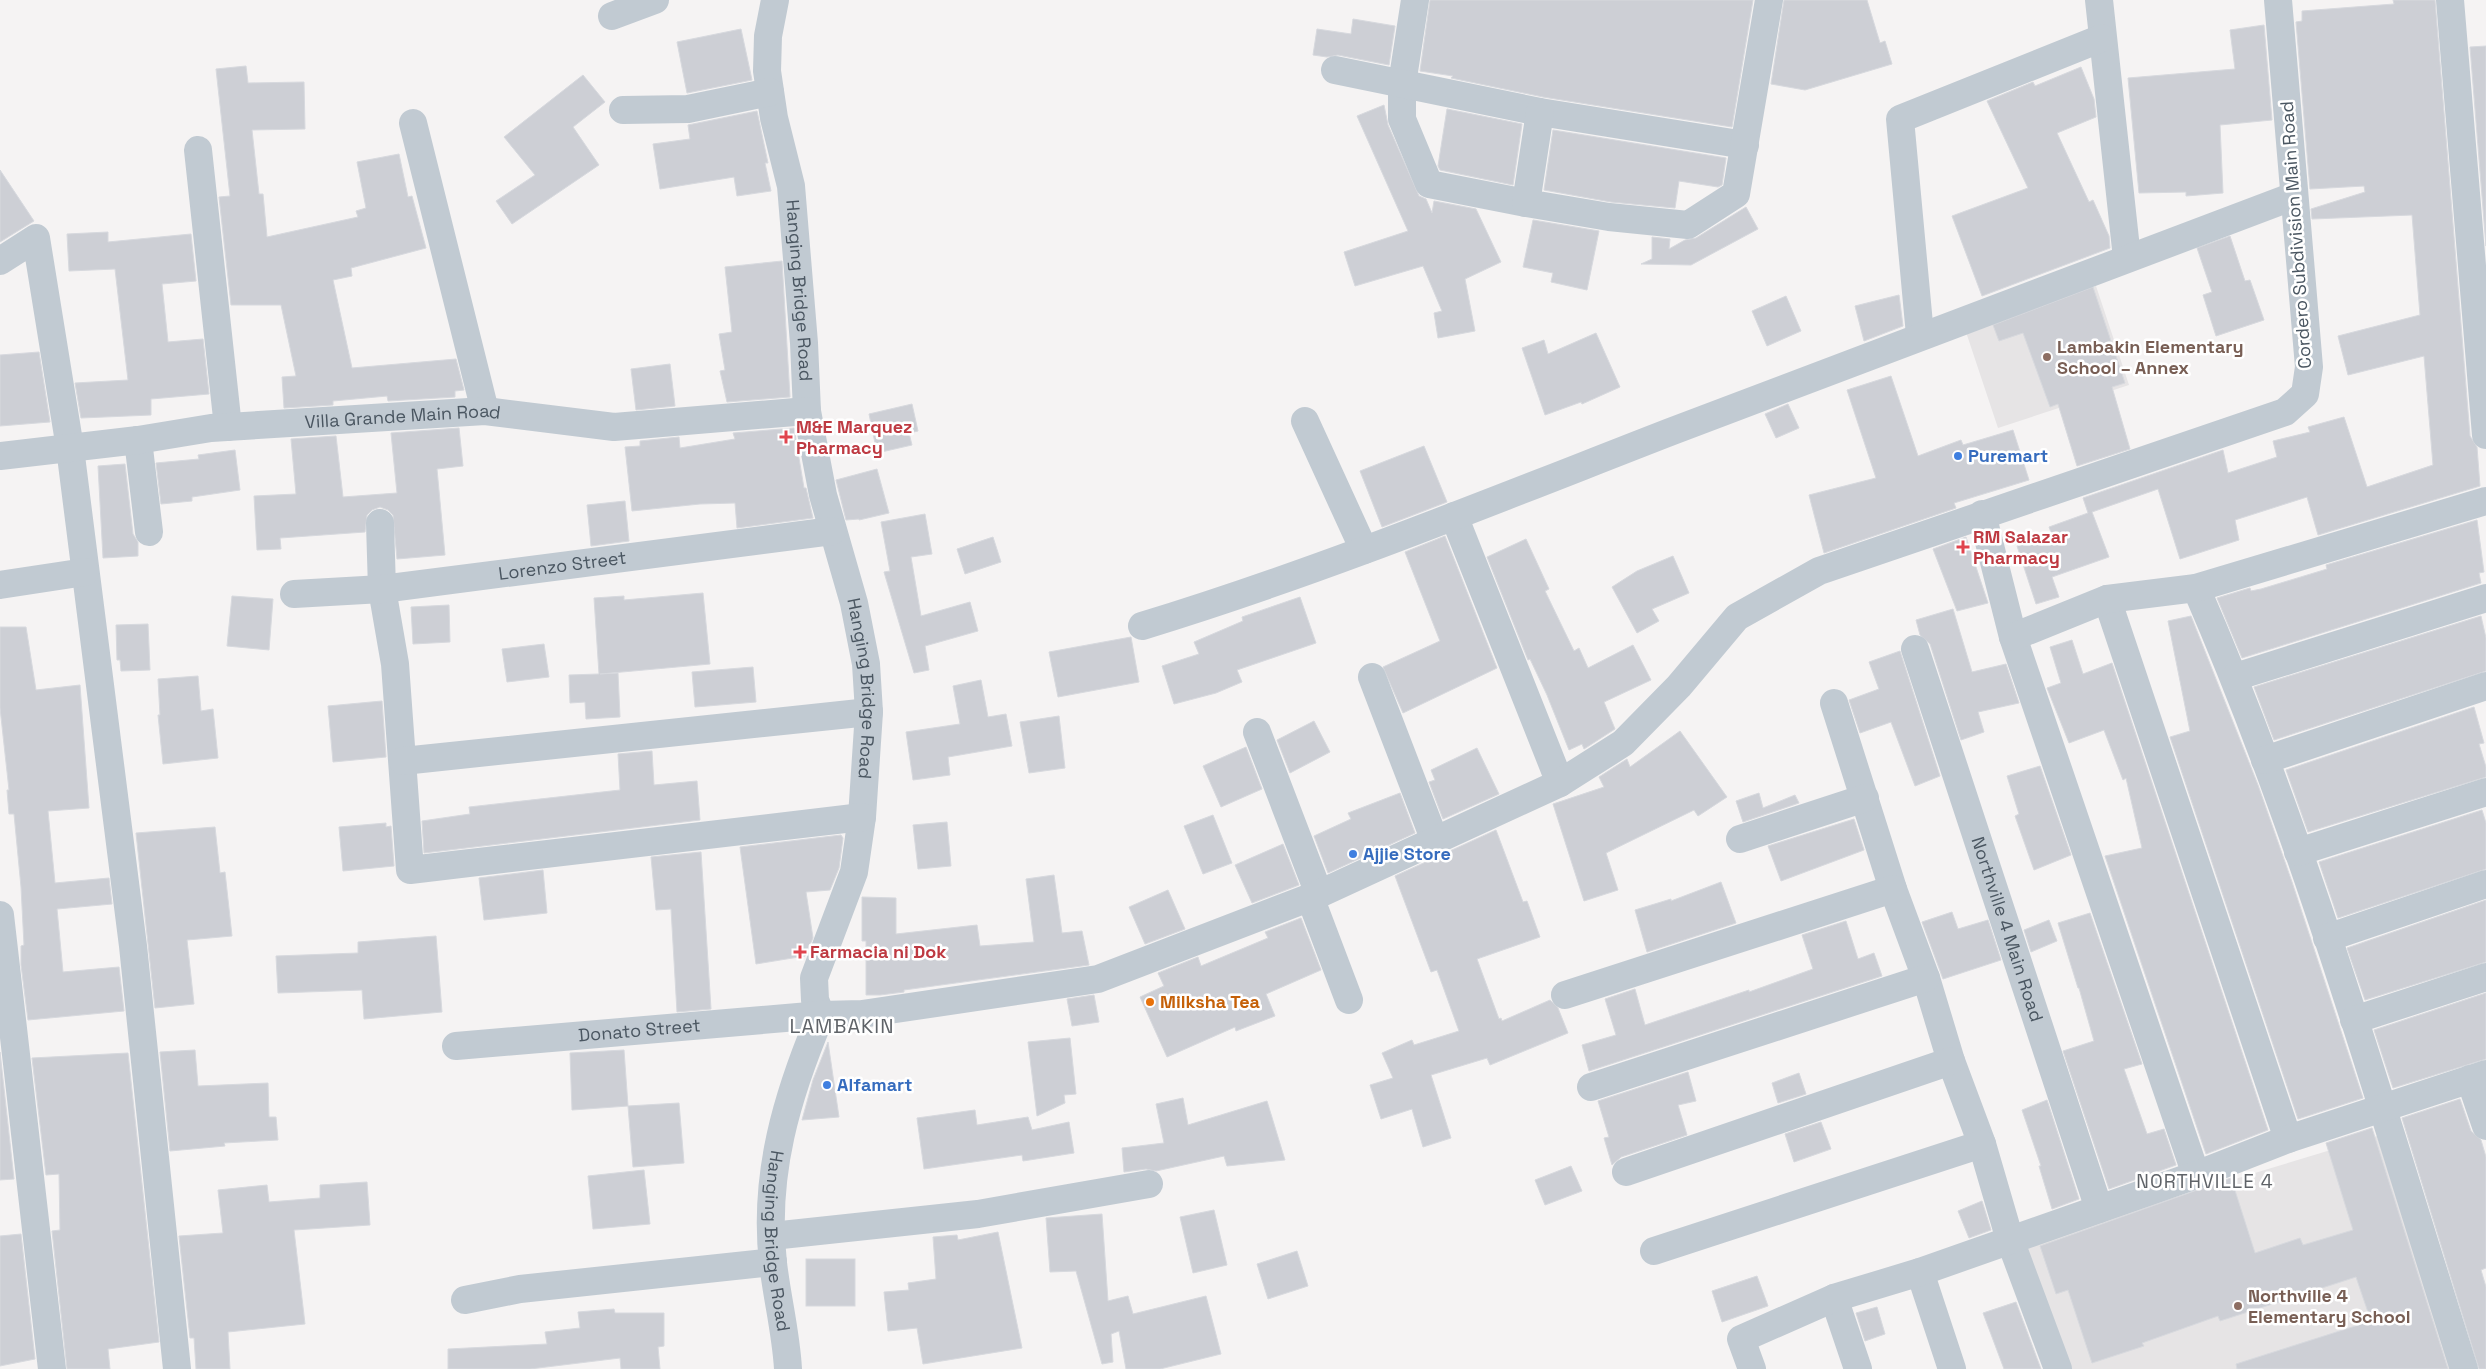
<svg xmlns="http://www.w3.org/2000/svg" width="2486" height="1369" viewBox="0 0 2486 1369" font-family="'Space Grotesk',sans-serif">
  <rect width="100%" height="100%" fill="#f5f3f3"/>
  <g fill="#e6e4e5">
    <polygon points="2096,286 2129,385 1998,428 1965,329"/>
    <polygon points="2377,1136 2452,1369 2065,1369 2023,1243"/>
  </g>
  <g fill="#cdcfd5" stroke="#d7d9de">
    <polygon points="1430,0 1753,0 1732,127 1543,97 1451,78 1453,76 1420,71"/>
    <polygon points="1784,0 1867,0 1880,43 1885,41 1892,64 1805,90 1771,84"/>
    <polygon points="2393,0 2435,0 2470,436 2477,447 2480,486 2318,535 2307,497 2235,520 2239,540 2180,559 2158,489 2092,512 2109,557 2052,577 2059,597 2036,604 2017,546 2052,535 2049,527 2088,513 2083,498 2223,450 2228,473 2277,457 2273,441 2310,432 2308,427 2344,417 2367,487 2433,465 2424,356 2348,375 2338,336 2420,315 2412,215 2312,219 2311,209 2365,192 2364,186 2310,189 2296,22 2302,21 2302,11 2394,4"/>
    <polygon points="1353,19 1395,26 1389,65 1338,55 1327,57 1313,55 1317,29 1351,34"/>
    <polygon points="2264,25 2272,120 2220,125 2223,193 2186,196 2186,192 2139,193 2128,78 2235,69 2230,30"/>
    <polygon points="741,29 752,80 687,93 677,42"/>
    <polygon points="2486,46 2486,246 2470,47"/>
    <polygon points="246,66 248,83 304,82 305,129 252,130 259,194 263,194 267,237 358,217 356,211 366,208 357,162 399,154 408,197 412,196 426,248 351,268 352,276 333,280 352,368 456,359 464,390 455,391 455,397 388,401 387,396 333,401 333,405 284,408 282,377 296,376 281,305 231,305 219,197 230,196 216,69"/>
    <polygon points="2081,67 2094,99 2096,117 2057,133 2089,202 2093,200 2109,236 2110,248 1982,296 1952,216 2028,188 1987,101 2033,82 2035,86"/>
    <polygon points="583,75 605,102 573,127 599,165 512,224 496,201 535,175 504,137"/>
    <polygon points="1384,105 1388,125 1419,196 1426,199 1432,213 1434,201 1476,209 1501,262 1465,279 1475,331 1438,338 1434,313 1442,311 1423,266 1355,286 1344,252 1408,231 1357,116"/>
    <polygon points="1447,109 1522,124 1513,185 1440,170 1438,166"/>
    <polygon points="757,111 768,163 765,163 771,191 737,196 734,177 660,189 653,144 690,139 688,125"/>
    <polygon points="1553,130 1726,158 1722,185 1718,187 1679,181 1675,208 1611,202 1544,190"/>
    <polygon points="0,170 34,221 0,242"/>
    <polygon points="1746,207 1758,229 1691,265 1641,264 1652,259 1652,237 1670,239 1669,249 1685,240 1696,238"/>
    <polygon points="1533,220 1599,231 1587,290 1551,282 1553,273 1523,267"/>
    <polygon points="108,232 108,242 191,234 196,281 162,284 168,342 203,339 209,394 151,399 151,415 81,418 75,383 128,380 115,269 69,271 67,234"/>
    <polygon points="2230,236 2245,281 2250,280 2264,320 2216,336 2203,295 2212,292 2197,248"/>
    <polygon points="782,261 790,397 727,402 720,371 725,370 719,334 732,332 725,267"/>
    <polygon points="2093,287 2125,383 2112,387 2130,449 2077,466 2058,404 2050,407 2023,333 1999,341 1993,325"/>
    <polygon points="1899,295 1903,326 1864,341 1855,306"/>
    <polygon points="1786,296 1801,331 1767,346 1752,311"/>
    <polygon points="1596,333 1620,387 1582,404 1581,402 1545,415 1522,348 1544,340 1548,354"/>
    <polygon points="39,352 50,422 0,426 0,355"/>
    <polygon points="670,364 675,406 636,410 631,369"/>
    <polygon points="1891,376 1918,456 1961,440 1963,445 2013,430 2029,480 1954,503 1956,508 1824,553 1809,495 1876,478 1847,390"/>
    <polygon points="912,404 918,431 909,433 912,445 877,453 869,414"/>
    <polygon points="1788,404 1799,428 1776,438 1765,414"/>
    <polygon points="459,428 463,466 437,469 445,555 397,559 393,515 388,510 380,507 372,510 367,515 365,532 280,538 281,549 257,550 254,496 296,494 291,439 336,436 343,497 397,493 391,433"/>
    <polygon points="794,428 804,488 806,488 813,518 737,528 735,503 700,504 632,511 625,447 640,446 640,441 679,437 680,448 735,439 733,433"/>
    <polygon points="1424,446 1447,502 1382,527 1360,471"/>
    <polygon points="235,450 240,490 192,497 192,501 161,504 156,463 199,459 198,455"/>
    <polygon points="125,464 133,534 138,542 138,556 103,558 98,466"/>
    <polygon points="877,469 889,513 859,520 859,519 846,520 836,480"/>
    <polygon points="625,501 629,541 591,546 587,505"/>
    <polygon points="925,514 932,554 911,557 921,616 970,602 978,631 925,646 929,670 914,673 884,572 890,571 881,522"/>
    <polygon points="2477,520 2484,572 2479,573 2481,583 2242,658 2217,598 2250,588 2251,591 2261,589 2327,569 2326,565"/>
    <polygon points="1445,536 1497,668 1403,713 1383,667 1440,641 1405,552"/>
    <polygon points="993,537 1001,562 965,574 957,549"/>
    <polygon points="1966,537 1988,603 1957,611 1933,549"/>
    <polygon points="1526,539 1549,589 1545,591 1574,651 1579,648 1588,668 1633,645 1651,680 1604,702 1615,729 1584,749 1582,744 1569,750 1547,695 1530,659 1528,660 1487,557"/>
    <polygon points="1673,556 1689,593 1652,609 1659,621 1637,633 1612,587 1637,571"/>
    <polygon points="703,593 710,664 600,674 618,673 620,717 586,719 585,702 570,703 569,675 599,674 594,598 624,596 624,600"/>
    <polygon points="232,596 273,599 269,650 227,646"/>
    <polygon points="1300,597 1316,643 1237,670 1242,682 1216,693 1174,704 1162,666 1199,654 1194,642 1243,621 1242,617"/>
    <polygon points="449,605 450,642 413,644 411,607"/>
    <polygon points="1953,609 1972,672 2006,664 2019,703 1978,712 1984,732 1961,740 1930,644 1920,635 1916,620"/>
    <polygon points="2191,616 2258,785 2292,882 2363,1098 2298,1119 2170,737 2190,731 2168,621"/>
    <polygon points="2481,616 2486,638 2486,671 2274,740 2254,687"/>
    <polygon points="148,624 150,670 121,671 120,660 117,660 116,625"/>
    <polygon points="0,627 26,627 36,690 80,685 89,808 48,811 55,883 109,878 112,904 57,909 63,972 119,967 124,1011 28,1020 21,965 21,946 24,945 21,887 14,814 9,814 7,790 9,790 0,708"/>
    <polygon points="1131,637 1139,682 1058,697 1049,652"/>
    <polygon points="2072,640 2083,674 2112,663 2268,1130 2206,1154 2105,856 2142,848 2126,778 2123,780 2104,730 2069,743 2047,688 2061,683 2050,647"/>
    <polygon points="544,644 549,677 507,682 502,649"/>
    <polygon points="1900,651 1940,776 1915,786 1891,722 1860,733 1849,700 1879,689 1869,662"/>
    <polygon points="753,667 756,702 695,707 692,672"/>
    <polygon points="198,676 201,711 213,709 218,758 163,764 158,715 160,715 158,679"/>
    <polygon points="981,680 988,717 1006,714 1012,746 948,757 950,775 913,780 906,732 960,724 953,686"/>
    <polygon points="382,701 386,757 333,762 328,706"/>
    <polygon points="2474,707 2484,743 2479,744 2486,767 2486,777 2308,832 2286,770"/>
    <polygon points="1059,716 1065,768 1029,773 1020,722"/>
    <polygon points="1314,721 1330,752 1290,773 1277,740"/>
    <polygon points="1680,731 1727,797 1698,816 1694,810 1606,853 1618,890 1584,901 1553,804 1604,787 1599,777 1627,759 1630,767"/>
    <polygon points="1246,747 1262,789 1221,807 1203,766"/>
    <polygon points="1477,748 1499,794 1443,819 1429,782 1435,780 1431,770"/>
    <polygon points="652,751 654,785 697,781 700,820 424,853 422,821 470,814 469,807 620,790 618,754"/>
    <polygon points="2040,766 2071,855 2034,870 2015,816 2019,814 2007,776"/>
    <polygon points="1400,793 1415,833 1328,873 1314,836 1351,819 1348,813"/>
    <polygon points="1759,793 1763,808 1795,795 1799,803 1743,822 1736,801"/>
    <polygon points="2482,810 2486,823 2486,869 2338,918 2319,862"/>
    <polygon points="1213,815 1232,863 1203,874 1184,826"/>
    <polygon points="1854,819 1864,850 1781,881 1768,846"/>
    <polygon points="947,822 951,866 918,869 913,825"/>
    <polygon points="386,823 386,827 391,826 394,866 343,871 339,827"/>
    <polygon points="215,827 220,873 225,872 232,936 187,940 194,1004 155,1008 136,833"/>
    <polygon points="1496,830 1523,902 1527,901 1540,937 1477,959 1499,1019 1501,1018 1502,1021 1550,1000 1558,1008 1568,1033 1490,1065 1487,1058 1431,1075 1451,1138 1423,1147 1412,1109 1381,1119 1370,1085 1393,1078 1382,1053 1412,1040 1414,1045 1459,1031 1437,970 1431,972 1395,876"/>
    <polygon points="841,835 843,838 839,868 830,890 806,892 813,938 805,956 756,964 740,847"/>
    <polygon points="1283,844 1299,885 1252,903 1235,865"/>
    <polygon points="701,852 711,1009 677,1012 671,909 656,910 651,857"/>
    <polygon points="543,870 547,913 484,920 479,878"/>
    <polygon points="1054,875 1062,933 1082,931 1089,965 904,990 904,992 880,995 866,995 866,941 862,941 862,897 896,898 896,934 977,925 980,946 1034,942 1026,879"/>
    <polygon points="1721,882 1736,923 1647,952 1635,910 1671,899 1671,901"/>
    <polygon points="1168,890 1185,929 1145,944 1129,907"/>
    <polygon points="2486,900 2486,962 2365,1000 2347,948"/>
    <polygon points="1952,912 1958,929 1988,920 2001,960 1943,979 1922,922"/>
    <polygon points="2090,913 2142,1064 2124,1069 2147,1134 2164,1129 2176,1165 2109,1189 2063,1051 2094,1041 2079,988 2078,988 2058,923"/>
    <polygon points="1301,918 1321,970 1266,994 1275,1016 1236,1031 1235,1027 1167,1057 1140,997 1164,986 1158,973 1198,957 1201,966 1268,938 1265,932"/>
    <polygon points="2049,920 2057,941 2031,952 2024,930"/>
    <polygon points="1846,921 1858,959 1874,953 1882,976 1589,1071 1582,1045 1616,1035 1605,999 1635,989 1645,1025 1749,990 1749,992 1813,969 1802,935"/>
    <polygon points="436,936 442,1012 364,1019 362,990 278,993 276,956 358,953 358,942"/>
    <polygon points="2486,993 2486,1059 2393,1088 2374,1030"/>
    <polygon points="1094,995 1099,1022 1072,1026 1067,999"/>
    <polygon points="1070,1038 1076,1094 1064,1095 1065,1103 1037,1116 1028,1042"/>
    <polygon points="828,1042 839,1117 802,1120 813,1080"/>
    <polygon points="195,1050 198,1086 268,1083 269,1117 276,1117 278,1140 224,1143 225,1146 170,1151 160,1052"/>
    <polygon points="624,1050 628,1106 572,1110 570,1053"/>
    <polygon points="0,1052 14,1179 0,1180"/>
    <polygon points="128,1053 159,1342 108,1349 110,1369 67,1369 52,1231 60,1230 59,1174 46,1175 32,1058"/>
    <polygon points="1688,1072 1696,1101 1678,1105 1687,1135 1621,1157 1612,1165 1604,1138 1609,1137 1598,1101"/>
    <polygon points="1799,1073 1806,1094 1778,1103 1772,1083"/>
    <polygon points="1183,1098 1188,1125 1267,1101 1285,1160 1227,1166 1224,1156 1156,1171 1146,1169 1124,1172 1122,1148 1164,1143 1156,1104"/>
    <polygon points="2460,1099 2471,1131 2481,1140 2486,1157 2486,1268 2481,1270 2486,1287 2486,1369 2479,1369 2402,1118"/>
    <polygon points="2047,1100 2079,1199 2052,1209 2039,1166 2041,1166 2022,1110"/>
    <polygon points="679,1103 684,1163 633,1167 628,1106"/>
    <polygon points="975,1110 977,1125 1028,1117 1032,1130 1069,1122 1074,1153 1023,1161 1022,1155 924,1169 917,1118"/>
    <polygon points="1821,1122 1831,1149 1794,1162 1785,1134"/>
    <polygon points="2372,1128 2448,1369 2237,1369 2236,1364 2371,1321 2356,1277 2220,1321 2218,1316 2142,1343 2144,1346 2092,1363 2068,1290 2056,1294 2040,1246 2231,1178 2255,1253 2300,1238 2303,1245 2353,1230 2326,1143"/>
    <polygon points="1571,1166 1582,1191 1545,1205 1535,1180"/>
    <polygon points="644,1170 650,1224 593,1229 588,1176"/>
    <polygon points="367,1182 370,1225 294,1230 305,1324 228,1332 230,1369 196,1369 194,1338 190,1338 179,1236 223,1233 218,1190 267,1185 269,1202 320,1198 320,1185"/>
    <polygon points="1982,1201 1991,1230 1969,1238 1958,1211"/>
    <polygon points="1214,1210 1227,1265 1193,1273 1180,1217"/>
    <polygon points="1102,1214 1108,1301 1128,1296 1133,1314 1206,1296 1221,1354 1160,1369 1126,1369 1119,1331 1111,1334 1113,1362 1102,1364 1076,1271 1050,1272 1046,1218"/>
    <polygon points="998,1232 1022,1348 923,1364 917,1328 888,1331 884,1292 909,1290 908,1283 936,1279 933,1237 957,1235 958,1240"/>
    <polygon points="21,1234 35,1359 0,1366 0,1236"/>
    <polygon points="1297,1251 1308,1286 1268,1299 1257,1264"/>
    <rect x="806" y="1259" width="49" height="47"/>
    <polygon points="1757,1276 1768,1306 1722,1322 1712,1291"/>
    <polygon points="2016,1302 2041,1369 2004,1369 1983,1313"/>
    <polygon points="1877,1307 1885,1334 1865,1341 1856,1313"/>
    <polygon points="614,1309 615,1313 664,1313 664,1346 658,1347 660,1369 621,1369 620,1358 530,1369 448,1369 448,1349 547,1344 545,1332 580,1328 578,1312"/>
  </g>
  <g fill="none" stroke-linecap="round" stroke-linejoin="round">
    <g stroke="#c1cad2" stroke-width="28">
      <path id="s1" d="M 775,0 L 768,36 L 767,71 L 774,118 L 791,186 L 804,343 L 807,411 L 823,495 L 854,603 L 866,664 L 869,712 L 862,817 L 854,872 L 814,978 L 815,1000 L 821,1015 C 787,1095 763,1175 773,1263 C 777,1298 786,1333 788,1369"/>
      <polyline points="1415,0 1402,84 1402,119 1429,184 1526,203"/>
      <polyline points="2099,0 2127,258"/>
      <polyline points="2450,0 2486,435"/>
      <polyline points="612,16 655,0"/>
      <polyline points="1335,70 1540,112 1745,145"/>
      <polyline points="623,110 688,109 770,92"/>
      <polyline points="1540,112 1526,203 1609,217 1688,225 1736,194 1769,0"/>
      <polyline points="413,123 485,411"/>
      <polyline points="198,150 228,427"/>
      <polyline points="0,261 36,238 70,448 133,946 177,1369"/>
      <polyline points="1920,335 1900,119 2102,38"/>
      <polyline points="1305,421 1364,550"/>
      <polyline points="138,440 149,532"/>
      <path id="s2" d="M 0,456 L 138,440 L 211,428 L 485,411 L 614,427 L 807,411"/>
      <polyline points="1982,514 2013,637 2196,1175"/>
      <polyline points="1454,516 1560,783"/>
      <polyline points="380,523 382,589 395,664 410,870 862,817"/>
      <polyline points="0,585 85,572"/>
      <path d="M 2196,588 C 2306,840 2381,1107 2464,1369"/>
      <path id="s3" d="M 294,594 L 382,589 L 832,531"/>
      <polyline points="2107,599 2288,1139"/>
      <path d="M 1142,626 C 1322,571 1495,500 1670,432 C 1877,352 2085,273 2294,196"/>
      <polyline points="2013,637 2107,599 2196,588 2486,501"/>
      <path id="s4" d="M 1915,649 L 2099,1209"/>
      <polyline points="1372,677 1435,841"/>
      <polyline points="2235,677 2486,598"/>
      <polyline points="1834,703 1893,889 1926,978 1951,1061 1982,1144 2010,1240 2058,1369"/>
      <polyline points="1257,732 1319,894"/>
      <polyline points="2265,760 2486,686"/>
      <polyline points="403,761 869,712"/>
      <polyline points="1740,839 1865,798"/>
      <polyline points="2298,852 2486,792"/>
      <polyline points="1310,897 1349,1000"/>
      <polyline points="0,915 52,1369"/>
      <polyline points="2327,938 2486,884"/>
      <polyline points="1565,995 1893,889"/>
      <polyline points="2354,1020 2486,977"/>
      <path id="s5" d="M 456,1046 L 821,1015 L 862,1014 L 1098,979 L 1319,894 L 1560,783 L 1623,743 L 1679,686 L 1737,617 L 1819,571 L 2285,412 L 2305,394 L 2309,367 L 2278,0"/>
      <polyline points="2470,1079 2486,1126"/>
      <polyline points="1591,1087 1926,978"/>
      <polyline points="1626,1172 1951,1061"/>
      <polyline points="772,1236 978,1214 1149,1184"/>
      <polyline points="1654,1251 1982,1144"/>
      <polyline points="1920,1272 1952,1369"/>
      <polyline points="1834,1298 1858,1369"/>
      <polyline points="465,1300 520,1289 773,1262"/>
      <polyline points="1752,1369 1741,1339 1834,1298 1920,1272 2196,1175 2288,1139 2486,1074"/>
    </g>
  </g>
  <g fill="#8d6e63" stroke="#fff" stroke-width="2">
    <circle cx="2047" cy="357" r="5"/>
    <circle cx="2238" cy="1306" r="5"/>
  </g>
  <g fill="#e0444e" stroke="#fff" stroke-width="2">
    <path d="M783.5 429.5h5v5h5v5h-5v5h-5v-5h-5v-5h5z"/>
    <path d="M1960.5 539.5h5v5h5v5h-5v5h-5v-5h-5v-5h5z"/>
    <path d="M797.5 944.5h5v5h5v5h-5v5h-5v-5h-5v-5h5z"/>
  </g>
  <g fill="#3f7fe0" stroke="#fff" stroke-width="2">
    <circle cx="1958" cy="456" r="5"/>
    <circle cx="1353" cy="854" r="5"/>
    <circle cx="827" cy="1085" r="5"/>
  </g>
  <circle fill="#e8710a" stroke="#fff" stroke-width="2" cx="1150" cy="1002" r="5"/>
  <g text-anchor="middle" stroke-width="5" stroke-linejoin="round" paint-order="stroke">
    <g font-size="18" fill="#4a5661" stroke="#fff">
      <text transform="translate(2296 235) rotate(-94)" y="6">Cordero Subdivision Main Road</text>
      <text dy="6" stroke="none"><textPath href="#s1" startOffset="294">Hanging Bridge Road</textPath></text>
      <text dy="6" stroke="none"><textPath href="#s2" startOffset="405">Villa Grande Main Road</textPath></text>
      <text dy="6" stroke="none"><textPath href="#s3" startOffset="270">Lorenzo Street</textPath></text>
      <text dy="6" stroke="none"><textPath href="#s1" startOffset="699">Hanging Bridge Road</textPath></text>
      <text dy="6" stroke="none"><textPath href="#s4" startOffset="295">Northville 4 Main Road</textPath></text>
      <text dy="6" stroke="none"><textPath href="#s5" startOffset="184">Donato Street</textPath></text>
      <text dy="6" stroke="none"><textPath href="#s1" startOffset="1269">Hanging Bridge Road</textPath></text>
    </g>
    <g font-size="18" font-weight="bold" fill="#785e54" stroke="#fff" text-anchor="start">
      <text x="2057" y="353">Lambakin Elementary<tspan x="2057" dy="21">School – Annex</tspan></text>
      <text x="2248" y="1302">Northville 4<tspan x="2248" dy="21">Elementary School</tspan></text>
    </g>
    <g font-size="18" font-weight="bold" fill="#be3a42" stroke="#fff" text-anchor="start">
      <text x="796" y="433">M&amp;E Marquez<tspan x="796" dy="21">Pharmacy</tspan></text>
      <text x="1973" y="543">RM Salazar<tspan x="1973" dy="21">Pharmacy</tspan></text>
      <text x="810" y="958">Farmacia ni Dok</text>
    </g>
    <g font-size="18" font-weight="bold" fill="#366cbe" stroke="#fff" text-anchor="start">
      <text x="1968" y="462">Puremart</text>
      <text x="1363" y="860">Ajjie Store</text>
      <text x="837" y="1091">Alfamart</text>
    </g>
    <g font-size="18" font-weight="bold" fill="#c56008" stroke="#fff" text-anchor="start">
      <text x="1160" y="1008">Milksha Tea</text>
    </g>
    <g font-size="19" letter-spacing="1" fill="#5f6368" stroke="#fff">
      <text x="2205" y="1188">NORTHVILLE 4</text>
    </g>
    <g font-size="20" letter-spacing="1" fill="#5f6368" stroke="#fff">
      <text x="842" y="1033">LAMBAKIN</text>
    </g>
  </g>
</svg>
